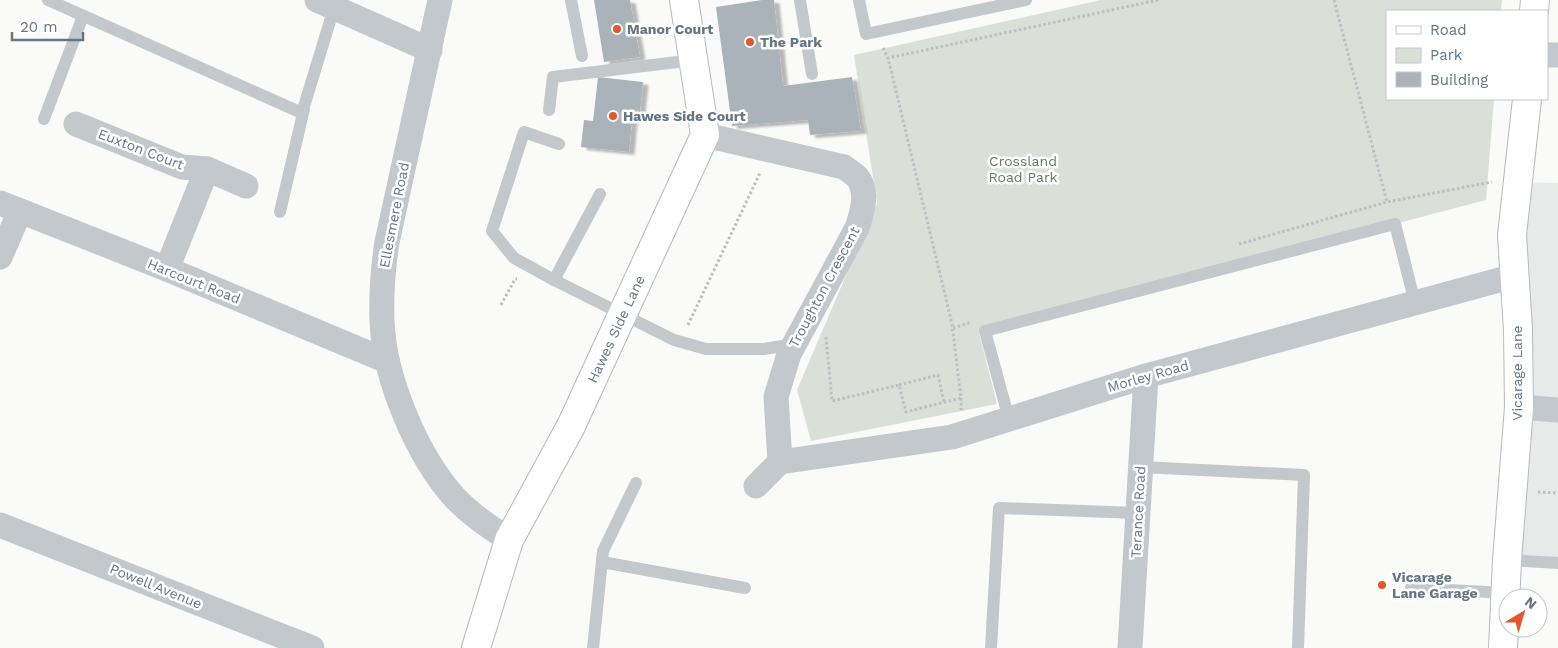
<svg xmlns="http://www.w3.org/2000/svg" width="1558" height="648" viewBox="0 0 1558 648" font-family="'Work Sans',sans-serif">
  <defs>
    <filter id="shadow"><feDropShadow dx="5.5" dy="3" stdDeviation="1" flood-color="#0004"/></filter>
  </defs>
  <rect width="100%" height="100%" fill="#fafaf8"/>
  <polygon fill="#e8e9e9" points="1518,182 1558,183 1558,559 1508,557"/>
  <polygon fill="#dadfd7" points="1101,0 1502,0 1501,11 1387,11 1387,99 1494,99 1486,200 979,333 997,404 811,441 797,390 877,203 854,55"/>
  <g fill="#aab3b9" filter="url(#shadow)">
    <polygon points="594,0 630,0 640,57 604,62"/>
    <polygon points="762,0 774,0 783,86 852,77 861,131 810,135 808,120 732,126 716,7"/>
    <polygon points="598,77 643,82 640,111 633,110 629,152 581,147 584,120 593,121"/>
  </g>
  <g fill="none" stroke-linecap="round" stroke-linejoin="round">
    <defs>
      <g id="secondary">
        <polyline points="1534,11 1535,0"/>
        <polyline points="476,648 509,540 571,426 705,135 684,0"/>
        <polyline points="1503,648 1507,560 1519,407 1518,330 1512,235 1527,99"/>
      </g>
    </defs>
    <use href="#secondary" stroke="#b3babf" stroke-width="30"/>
    <g stroke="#bbbfc2" stroke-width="3" stroke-dasharray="2.5 2.5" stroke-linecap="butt">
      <polyline points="1334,0 1387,202"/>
      <polyline points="883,48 888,58 1158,0"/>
      <polyline points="1239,244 1387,202 1492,182"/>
      <polyline points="501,305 515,279 517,279"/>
      <polyline points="688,325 760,173"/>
      <polyline points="953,328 969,323"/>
      <polyline points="826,337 832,401 899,385 906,412 961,398 952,324 888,58"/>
      <polyline points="899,385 938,375 944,402"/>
      <polyline points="961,398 961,410"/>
      <polyline points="1538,492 1558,493"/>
    </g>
    <g stroke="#c3c8cc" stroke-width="12">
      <polyline points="48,0 302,113 334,8"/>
      <polyline points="571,0 582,56"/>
      <polyline points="800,0 812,74"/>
      <polyline points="859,0 866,34 1026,0"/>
      <polyline points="549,110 553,77 694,60"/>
      <polyline points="44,119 83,16"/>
      <polyline points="600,194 554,280 674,340 706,349 764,349 795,344"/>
      <polyline points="280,212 304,109"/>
      <polyline points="554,280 514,258 492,231 524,132 559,144"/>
      <polyline points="1009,419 985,331 1395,224 1415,303"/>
      <polyline points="1141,467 1304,475 1298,648"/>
      <polyline points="1507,560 1558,563"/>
      <polyline points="602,562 745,588"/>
      <polyline points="1411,588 1506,593"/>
      <polyline points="593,648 603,551 636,483"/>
      <polyline points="991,648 999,508 1138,513"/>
    </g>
    <g stroke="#c3c8cc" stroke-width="25">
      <polyline points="317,0 430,50"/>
      <path d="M 440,0 L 387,242 C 383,268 381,294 382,321 C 384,378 417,456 455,498 C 471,515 490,527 509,540"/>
      <polyline points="1547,55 1558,55"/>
      <polyline points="76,124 182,167 207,169 246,186"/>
      <path d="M 705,135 L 844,167 C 848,170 853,173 857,177 C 869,191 862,213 857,228 L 789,354 L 776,397 L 780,462 L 756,486"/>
      <polyline points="0,203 167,269 387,361"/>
      <polyline points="0,257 20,211"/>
      <polyline points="167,269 207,169"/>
      <polyline points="1519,407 1558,410"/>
      <polyline points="780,462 952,437 1146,376 1514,276"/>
      <polyline points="0,525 312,648"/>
      <polyline points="1130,648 1146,376"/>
    </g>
    <use href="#secondary" stroke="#fff" stroke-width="28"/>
  </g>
  <g fill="#e4572e" stroke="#fff" stroke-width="2">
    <circle cx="617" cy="29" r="5"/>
    <circle cx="750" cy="42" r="5"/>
    <circle cx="613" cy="116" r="5"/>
    <circle cx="1382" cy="585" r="5"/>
  </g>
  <g text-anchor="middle" stroke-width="5" stroke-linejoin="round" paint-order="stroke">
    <g font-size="14" font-weight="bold" fill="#657683" stroke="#fff" text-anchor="start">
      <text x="627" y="34">Manor Court</text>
      <text x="760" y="47">The Park</text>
      <text x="623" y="121">Hawes Side Court</text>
      <text x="1392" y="582">Vicarage<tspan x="1392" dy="16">Lane Garage</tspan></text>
    </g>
    <g font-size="14" fill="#657683" stroke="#fff">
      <text transform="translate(141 149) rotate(21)" y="5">Euxton Court</text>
      <text transform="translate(394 215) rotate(-79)" y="5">Ellesmere Road</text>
      <text transform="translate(194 281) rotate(22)" y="5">Harcourt Road</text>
      <text transform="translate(824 287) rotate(-62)" y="5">Troughton Crescent</text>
      <text transform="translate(616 329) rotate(-65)" y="5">Hawes Side Lane</text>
      <text transform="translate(1517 373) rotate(-90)" y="5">Vicarage Lane</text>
      <text transform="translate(1148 376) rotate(-16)" y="5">Morley Road</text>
      <text transform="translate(1138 512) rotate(-87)" y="5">Terance Road</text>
      <text transform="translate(156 586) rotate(22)" y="5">Powell Avenue</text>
    </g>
    <g font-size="14" fill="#687a64" stroke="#fff">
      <text x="1023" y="166">Crossland<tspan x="1023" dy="16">Road Park</tspan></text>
    </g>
  </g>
  <rect x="1386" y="10" width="162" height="90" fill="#ffffff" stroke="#c1c8cd"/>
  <rect x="1396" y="26" width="25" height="8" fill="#ffffff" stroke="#c1c8cd"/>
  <text x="1430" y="35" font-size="15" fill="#657683">Road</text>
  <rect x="1396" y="48" width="25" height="15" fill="#dadfd7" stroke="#c1c8cd"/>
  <text x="1430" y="60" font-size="15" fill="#657683">Park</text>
  <rect x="1396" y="72" width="25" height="15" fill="#aab3b9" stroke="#c1c8cd"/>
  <text x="1430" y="85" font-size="15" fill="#657683">Building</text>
  <g transform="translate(1523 613) rotate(38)"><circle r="24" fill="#ffffff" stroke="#c1c8cd"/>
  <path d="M0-4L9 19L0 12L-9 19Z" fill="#e4572e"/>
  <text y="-8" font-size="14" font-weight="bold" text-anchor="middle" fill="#657683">N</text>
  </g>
  <path d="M12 32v8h71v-8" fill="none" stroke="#657683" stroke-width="2.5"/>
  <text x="20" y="32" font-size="15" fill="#657683" stroke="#ffffff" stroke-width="4" paint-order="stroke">20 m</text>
</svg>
